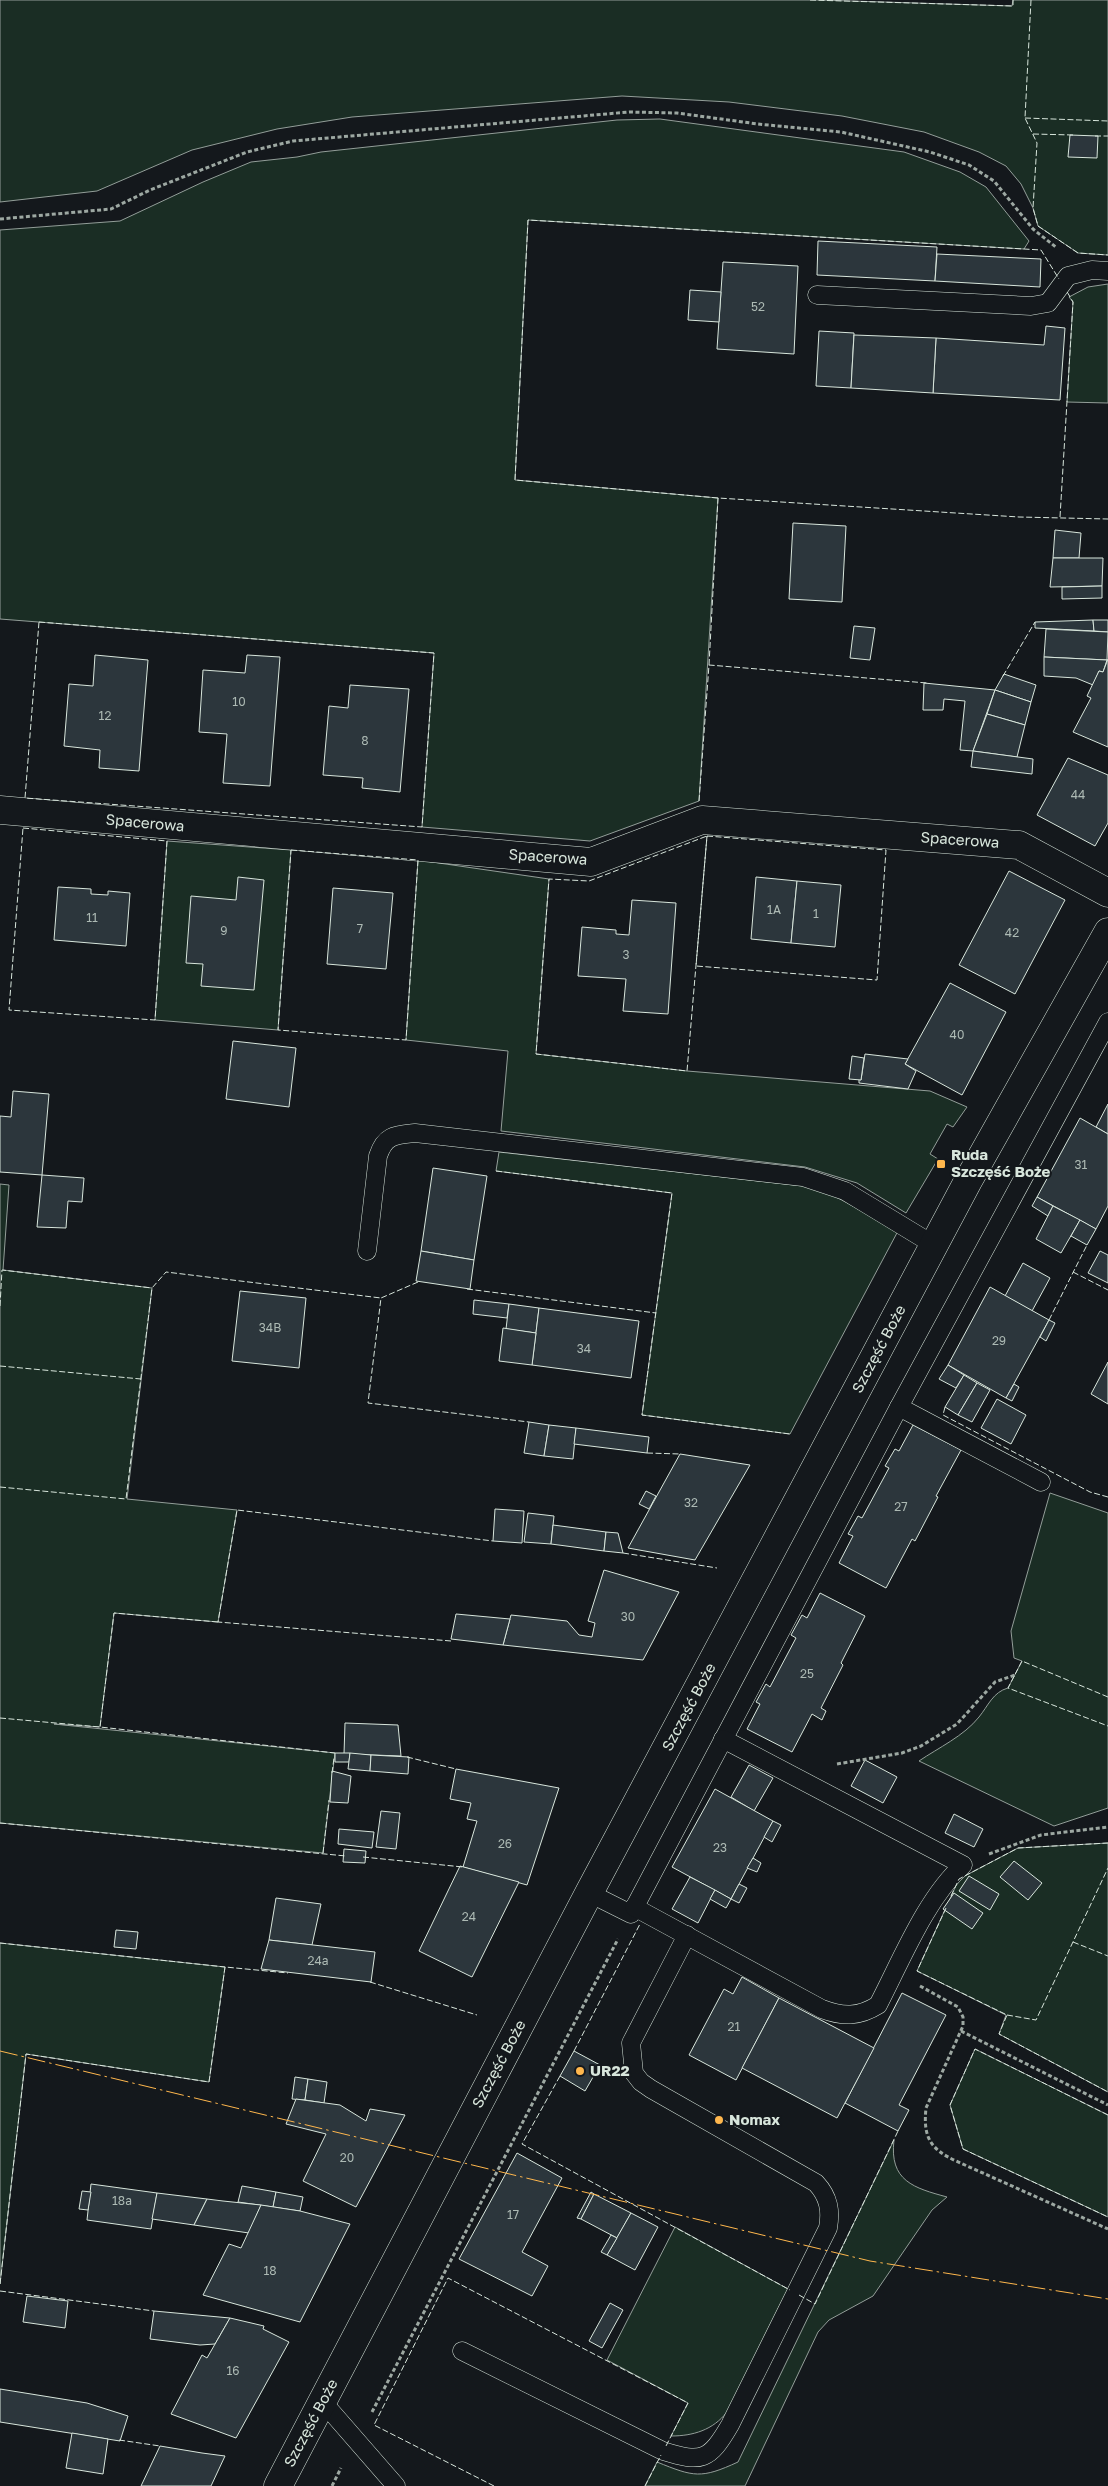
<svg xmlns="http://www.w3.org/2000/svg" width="1108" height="2486" viewBox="0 0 1108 2486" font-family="'Golos Text',sans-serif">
  <rect width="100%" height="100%" fill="#14181c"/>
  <g fill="#1a2d24" stroke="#939e99">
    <polygon points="0,0 820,0 1012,6 1013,0 1108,0 1108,255 1078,253 1038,226 1033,208 1021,184 1006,166 979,152 924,132 842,116 729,102 622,96 352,117 277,129 192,150 97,191 0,202"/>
    <polygon points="660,119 904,152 960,172 986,187 1029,241 1024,249 528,220 515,480 718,498 699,801 590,841 422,827 434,653 0,619 0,230 120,221 203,182 251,162 297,157 321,152 617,120"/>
    <polygon points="1108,284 1108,403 1067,402 1073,302 1069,297 1088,287"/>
    <polygon points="167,841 291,850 278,1030 155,1020"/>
    <polygon points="418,860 549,879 536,1054 687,1071 930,1091 967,1107 953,1127 947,1124 930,1154 938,1159 906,1213 857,1183 805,1167 501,1131 508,1051 406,1040"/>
    <polygon points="499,1152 803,1186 829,1193 898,1231 790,1434 642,1415 672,1193 496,1171"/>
    <polygon points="0,1184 9,1185 3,1270 152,1288 127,1499 237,1510 218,1622 114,1613 100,1727 54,1724 335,1753 323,1853 0,1823"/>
    <path d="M 1050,1493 L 1108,1513 L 1108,1808 L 1054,1826 L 919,1761 C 938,1748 964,1736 979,1717 C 988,1706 993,1692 1008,1688 L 1022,1661 L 1014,1658 L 1011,1631 Z"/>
    <polygon points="1108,1843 1108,2092 999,2034 1006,2015 917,1971 959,1879 1018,1848"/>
    <polygon points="0,1943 225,1967 209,2082 26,2054 0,2284"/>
    <polygon points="975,2049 1108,2115 1108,2217 963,2149 950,2105"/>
    <path d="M 894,2140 C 889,2181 914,2188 947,2197 L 932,2210 L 873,2296 L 829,2320 L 818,2332 L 745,2486 L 645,2486 L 657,2462 C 694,2477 701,2479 738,2462 Z"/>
    <path d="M 675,2227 L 788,2289 L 727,2412 C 713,2430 693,2436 671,2436 L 688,2403 L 607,2360 Z"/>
  </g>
  <g fill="#2c363c" stroke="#d8e6dc">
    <polygon points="1070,135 1098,136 1097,158 1068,157"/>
    <polygon points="818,241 937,247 935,281 817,275"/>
    <polygon points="937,254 1041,259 1040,287 935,281"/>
    <polygon points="723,262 798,266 794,354 717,349"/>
    <polygon points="690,290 721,292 719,322 688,320"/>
    <polygon points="1046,326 1065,328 1060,400 933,393 936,338 1044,345"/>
    <polygon points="819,331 854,333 851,388 816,386"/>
    <polygon points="854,335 936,338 933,393 851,388"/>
    <polygon points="793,523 846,526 842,602 789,599"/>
    <polygon points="1055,530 1081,533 1079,558 1053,558"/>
    <polygon points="1053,558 1103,558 1102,586 1050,587"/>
    <polygon points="1102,586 1102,598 1062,599 1062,587"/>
    <polygon points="1093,620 1094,631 1035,628 1035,622"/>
    <polygon points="1093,620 1108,620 1108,632 1094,631"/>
    <polygon points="854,626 875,628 870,660 850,658"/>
    <polygon points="1046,629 1108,632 1107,660 1044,657"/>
    <polygon points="95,655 148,660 139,771 99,768 100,750 64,746 69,684 93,686"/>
    <polygon points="247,655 280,657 270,786 223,783 227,734 199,732 203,670 245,673"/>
    <polygon points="1044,657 1107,660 1103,672 1099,671 1093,685 1076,678 1044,676"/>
    <polygon points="1108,659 1108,747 1073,732 1091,698 1087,696 1099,671 1103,672"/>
    <polygon points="1004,674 1036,685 1031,702 995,690"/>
    <polygon points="924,683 995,690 973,751 960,750 965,701 944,699 943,710 923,710"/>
    <polygon points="350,685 409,689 400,792 362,788 363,778 323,775 329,706 348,708"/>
    <polygon points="995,690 1031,702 1025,725 987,714"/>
    <polygon points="987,714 1025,725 1017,757 973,751"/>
    <polygon points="973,751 1033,759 1032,774 971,767"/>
    <polygon points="1068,758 1108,775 1108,823 1095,846 1037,815"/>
    <polygon points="1009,871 1065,900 1015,994 959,965"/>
    <polygon points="238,877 264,880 254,990 201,986 203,964 186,963 191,896 236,900"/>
    <polygon points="756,877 797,881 791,943 751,939"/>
    <polygon points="797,881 841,885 835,947 791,943"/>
    <polygon points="58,887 91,889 91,894 108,895 108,891 130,893 126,946 54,940"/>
    <polygon points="333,888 393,893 386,969 327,964"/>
    <polygon points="632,900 676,903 668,1014 623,1011 626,979 578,976 582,927 616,930 616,934 629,935"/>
    <polygon points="950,983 1006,1012 962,1095 905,1064"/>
    <polygon points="233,1041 296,1048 289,1107 226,1099"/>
    <polygon points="865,1054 908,1059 905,1064 916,1071 908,1089 859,1083 859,1079 861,1080"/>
    <polygon points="852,1056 864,1058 861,1080 849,1079"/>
    <polygon points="13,1091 49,1094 42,1175 0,1172 0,1116 11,1117"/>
    <polygon points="1108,1104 1108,1134 1096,1127"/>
    <polygon points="1080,1118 1108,1134 1108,1206 1096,1229 1037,1197"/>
    <polygon points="433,1168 487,1176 474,1260 421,1251"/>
    <polygon points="42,1175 84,1178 82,1202 68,1201 66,1228 37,1227"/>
    <polygon points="1037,1197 1053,1206 1048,1216 1032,1206"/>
    <polygon points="1053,1206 1080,1220 1061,1253 1036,1239"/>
    <polygon points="1080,1220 1096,1229 1087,1245 1071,1236"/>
    <polygon points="421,1251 474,1260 470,1289 416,1281"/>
    <polygon points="1100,1251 1108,1255 1108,1283 1088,1273"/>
    <polygon points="1023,1263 1050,1278 1032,1311 1005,1296"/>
    <polygon points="990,1287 1049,1320 1006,1398 948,1365"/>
    <polygon points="240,1291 306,1298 299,1368 232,1361"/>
    <polygon points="474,1300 509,1304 507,1318 473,1314"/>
    <polygon points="509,1304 539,1308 536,1333 506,1329"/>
    <polygon points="539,1308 639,1321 631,1378 532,1365"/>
    <polygon points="1049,1320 1055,1323 1046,1341 1040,1337"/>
    <polygon points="503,1328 536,1333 532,1365 499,1361"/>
    <polygon points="1108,1362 1108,1404 1091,1394"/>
    <polygon points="948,1365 964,1375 956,1388 939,1379"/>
    <polygon points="964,1375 977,1383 958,1415 945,1407"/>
    <polygon points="977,1383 990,1390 972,1422 958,1415"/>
    <polygon points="1014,1384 1019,1387 1012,1401 1006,1398"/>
    <polygon points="997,1399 1026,1415 1011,1444 981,1428"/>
    <polygon points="529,1422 549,1425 544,1456 524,1453"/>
    <polygon points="549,1425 576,1428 573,1459 544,1456"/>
    <polygon points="913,1425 961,1450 936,1496 938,1497 915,1541 912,1539 886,1588 839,1563 853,1536 848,1534 858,1516 862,1518 889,1468 885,1466 895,1449 899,1451"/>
    <polygon points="576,1428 649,1437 647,1453 574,1444"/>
    <polygon points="680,1454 750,1465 695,1560 628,1548"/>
    <polygon points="646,1491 656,1496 649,1509 639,1504"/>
    <polygon points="495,1509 524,1511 522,1543 493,1541"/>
    <polygon points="528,1513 554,1516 551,1544 524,1542"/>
    <polygon points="553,1525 606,1532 604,1551 551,1544"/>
    <polygon points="606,1532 618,1533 623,1553 604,1551"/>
    <polygon points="604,1570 679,1592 643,1660 503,1645 511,1615 567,1621 579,1635 592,1637 595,1623 588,1621"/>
    <polygon points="820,1593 865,1616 841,1663 843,1665 821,1708 826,1711 822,1720 812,1714 792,1752 747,1729 760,1704 756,1702 766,1684 770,1687 796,1638 791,1635 802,1615 807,1618"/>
    <polygon points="456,1614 510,1619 503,1645 451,1639"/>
    <polygon points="345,1723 398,1725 401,1756 344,1754"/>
    <polygon points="335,1753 350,1753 349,1762 335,1762"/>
    <polygon points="350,1753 371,1755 370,1771 348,1769"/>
    <polygon points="371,1755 409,1757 408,1774 370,1771"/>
    <polygon points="865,1760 897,1777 883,1803 851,1786"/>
    <polygon points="749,1765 773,1778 754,1811 731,1797"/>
    <polygon points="456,1769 559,1788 527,1885 463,1867 477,1821 467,1819 471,1803 450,1799"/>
    <polygon points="332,1771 351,1776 348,1803 330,1802"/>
    <polygon points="715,1789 773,1821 731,1899 672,1867"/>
    <polygon points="381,1811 400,1813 396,1849 376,1847"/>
    <polygon points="954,1814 983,1829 974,1847 945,1833"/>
    <polygon points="773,1821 781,1825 772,1842 764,1837"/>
    <polygon points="339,1829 374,1832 372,1848 338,1844"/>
    <polygon points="344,1849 366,1851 365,1863 343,1862"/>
    <polygon points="753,1858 761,1863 757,1872 747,1868"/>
    <polygon points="1014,1861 1042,1883 1028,1900 1000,1877"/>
    <polygon points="460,1866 519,1882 472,1977 419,1951"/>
    <polygon points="969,1876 999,1894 990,1910 959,1891"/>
    <polygon points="690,1877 715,1890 698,1923 672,1909"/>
    <polygon points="739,1884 747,1888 739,1903 731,1899"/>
    <polygon points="715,1890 731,1899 726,1908 710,1899"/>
    <polygon points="954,1893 983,1913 972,1929 943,1909"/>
    <polygon points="276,1898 321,1904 312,1945 269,1940"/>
    <polygon points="116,1930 138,1932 136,1949 114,1947"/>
    <polygon points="269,1940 375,1952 371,1982 261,1969"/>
    <polygon points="742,1977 779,1998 736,2080 689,2055 724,1989 733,1994"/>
    <polygon points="902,1993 946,2015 899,2105 909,2110 898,2131 845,2103"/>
    <polygon points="779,1998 874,2048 837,2118 742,2068"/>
    <polygon points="574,2051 600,2065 585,2091 560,2076"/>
    <polygon points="295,2077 308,2079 305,2100 292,2099"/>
    <polygon points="308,2079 327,2082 324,2103 305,2100"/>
    <polygon points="296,2099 340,2105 366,2121 370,2109 405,2115 356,2207 303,2181 326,2134 286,2124"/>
    <polygon points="517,2153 562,2178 522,2252 548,2266 532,2296 459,2259"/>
    <polygon points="91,2184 157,2193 151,2229 87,2220"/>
    <polygon points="242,2186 276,2192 273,2207 238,2202"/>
    <polygon points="82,2191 91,2192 88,2210 79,2209"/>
    <polygon points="276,2192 303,2197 300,2211 273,2207"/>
    <polygon points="591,2192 594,2194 581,2219 577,2218"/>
    <polygon points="157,2193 207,2199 194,2225 152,2219"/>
    <polygon points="594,2194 631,2213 617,2238 581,2219"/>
    <polygon points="207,2199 223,2201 261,2205 249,2233 194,2225"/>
    <polygon points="261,2205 300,2211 350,2224 300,2322 203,2295 229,2244 241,2248"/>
    <polygon points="631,2213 658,2227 635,2270 607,2255"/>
    <polygon points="611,2235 617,2238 607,2255 601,2252"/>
    <polygon points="27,2296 68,2301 65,2328 23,2322"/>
    <polygon points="610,2303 623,2310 602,2348 589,2341"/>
    <polygon points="154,2311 230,2318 215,2344 200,2345 150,2339"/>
    <polygon points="230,2318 264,2326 263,2329 289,2342 236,2438 171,2414 202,2355 207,2358"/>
    <polygon points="0,2389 87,2403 128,2416 120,2441 0,2422"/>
    <polygon points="72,2433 108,2439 103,2474 66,2468"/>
    <polygon points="160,2446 202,2453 225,2456 211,2486 141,2486"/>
  </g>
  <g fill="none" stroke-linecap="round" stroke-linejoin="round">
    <defs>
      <g id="service">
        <polyline points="817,295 1031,306 1048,303 1068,276 1092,270 1108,271"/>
        <path d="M 367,1251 L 378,1156 C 385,1135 395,1135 415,1133 L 803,1177 L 845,1191 L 934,1245"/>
        <polyline points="899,1407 1041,1482"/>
        <polyline points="589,1893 631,1914 899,1407 1108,1022"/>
        <path d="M 634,1907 L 822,2009 C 843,2017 859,2017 878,2005 C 901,1961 926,1898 963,1865 L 723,1739"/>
        <path d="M 462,2351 L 663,2451 C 702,2463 709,2461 730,2425 L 828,2228 C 831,2211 829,2197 816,2183 L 651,2089 L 641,2082 L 634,2073 L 631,2043 L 687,1935"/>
        <polyline points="322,2401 396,2486"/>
      </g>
      <polyline id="minor" points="0,810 591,862 702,820 1019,845 1108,893"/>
      <polyline id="tertiary" points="278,2486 589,1893 968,1181 1108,932"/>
    </defs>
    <use href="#service" stroke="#d8e6dc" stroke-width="19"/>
    <use href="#minor" stroke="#d8e6dc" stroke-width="29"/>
    <use href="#tertiary" stroke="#d8e6dc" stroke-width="29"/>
    <g stroke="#9da8a2" stroke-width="3" stroke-dasharray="4 2.5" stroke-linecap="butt">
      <polyline points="0,219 111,209 150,190 247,152 293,141 629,112 677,113 758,124 841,132 930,152 969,165 994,181 1033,229 1057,248"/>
      <polyline points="837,1764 902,1753 921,1746 957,1724 995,1682 1015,1675"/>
      <polyline points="989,1854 1041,1835 1108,1827"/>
      <path d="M 920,1986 L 958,2007 L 963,2017 L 963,2026 L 926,2108 C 923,2137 930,2149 956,2161 L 1108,2229"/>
      <polyline points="961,2031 1108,2105"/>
      <polyline points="372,2412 618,1939"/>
      <polyline points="332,2486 341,2468"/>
    </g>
    <use href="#service" stroke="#14181c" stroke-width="18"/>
    <use href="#minor" stroke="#14181c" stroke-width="28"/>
    <use href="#tertiary" stroke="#14181c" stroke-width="28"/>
    <g stroke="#d8e6dc" stroke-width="1" stroke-dasharray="6 2.5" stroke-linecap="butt">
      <polyline points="810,0 1013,6 1013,0"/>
      <polyline points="1031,0 1025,118 1037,143 1033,208 1038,226 1078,253 1108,255"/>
      <polyline points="1025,118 1108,121"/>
      <polyline points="1033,134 1073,135"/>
      <polyline points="1095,136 1108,136"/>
      <polyline points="718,498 515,480 528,220 1041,250 1059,279"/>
      <polyline points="1060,517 1073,302 1066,290"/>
      <polygon points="39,622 434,653 422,827 25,798"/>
      <polyline points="709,665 718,498 1019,517 1108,519"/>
      <polyline points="1003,676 1035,622"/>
      <polyline points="699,801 709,665 927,683"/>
      <polygon points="23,828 167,841 155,1020 9,1010"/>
      <polygon points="707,836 687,1071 536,1054 549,879 589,881"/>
      <polygon points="707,836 886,850 877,980 696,966"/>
      <polygon points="291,850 418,860 406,1040 278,1030"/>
      <polyline points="496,1171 672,1193 642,1415 790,1434"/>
      <polyline points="1073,1272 1108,1290"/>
      <polyline points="418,1282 381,1298 368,1403 529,1422"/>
      <polyline points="467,1289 656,1313"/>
      <polyline points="0,1306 2,1270 152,1288"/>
      <polyline points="1049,1320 1087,1245"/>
      <polyline points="0,1366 141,1379"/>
      <polyline points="945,1407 943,1415 1090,1492 1108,1497"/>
      <polyline points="647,1453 680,1454"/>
      <polyline points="0,1487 126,1499 152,1288 166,1272 381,1298"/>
      <polyline points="623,1553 717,1568"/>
      <polyline points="218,1622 114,1613 100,1727 335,1753"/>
      <polyline points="451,1641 218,1622 237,1510 493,1541"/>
      <polyline points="1108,1697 1022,1661 1008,1688 1108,1726"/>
      <polyline points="0,1718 100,1727"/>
      <polyline points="407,1757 456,1769"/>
      <polyline points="332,1773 334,1758"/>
      <polyline points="0,1823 346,1856"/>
      <polyline points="323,1853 329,1800"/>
      <polyline points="363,1857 463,1867"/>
      <polyline points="951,1896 959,1879 1018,1848 1108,1843"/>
      <polyline points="946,1908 917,1971 1007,2015 999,2034 1108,2092"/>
      <polyline points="1073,1942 1108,1956"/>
      <polyline points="0,1943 225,1967"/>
      <polyline points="370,1982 477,2015"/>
      <polyline points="1007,2015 1036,2020 1108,1868"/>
      <polyline points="574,2051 640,1924"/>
      <polyline points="560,2076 522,2144 790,2290"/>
      <polyline points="1108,2115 975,2049 950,2105 963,2149 1108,2217"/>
      <polyline points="0,2284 26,2054 209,2082 225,1967 288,1973"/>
      <polyline points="0,2291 154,2311"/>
      <polyline points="799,2295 815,2304 898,2131"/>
      <polyline points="119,2440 160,2446"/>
      <polyline points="494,2486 374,2425 448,2278 688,2403 666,2446"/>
      <polyline points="645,2486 661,2455"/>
    </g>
    <polyline stroke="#ffb74d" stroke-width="1" stroke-dasharray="18 4 2.5 4" stroke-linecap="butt" points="0,2051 870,2261 1108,2299"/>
  </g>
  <g fill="#ffb74d" stroke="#14181c" stroke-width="2">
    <rect x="936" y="1159" width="10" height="10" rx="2.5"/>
    <circle cx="580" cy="2071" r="5"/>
    <circle cx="719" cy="2120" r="5"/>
  </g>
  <g text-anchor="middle" stroke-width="4" stroke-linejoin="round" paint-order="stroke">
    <g font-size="12" fill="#adbab4">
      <text x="758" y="311">52</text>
      <text x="239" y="706">10</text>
      <text x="105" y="720">12</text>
      <text x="365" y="745">8</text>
      <text x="1078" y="799">44</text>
      <text x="774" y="914">1A</text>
      <text x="816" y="918">1</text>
      <text x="92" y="922">11</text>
      <text x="360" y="933">7</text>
      <text x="224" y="935">9</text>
      <text x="1012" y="937">42</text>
      <text x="626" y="959">3</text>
      <text x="957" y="1039">40</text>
      <text x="1081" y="1169">31</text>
      <text x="270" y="1332">34B</text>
      <text x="999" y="1345">29</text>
      <text x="584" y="1353">34</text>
      <text x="691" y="1507">32</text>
      <text x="901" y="1511">27</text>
      <text x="628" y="1621">30</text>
      <text x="807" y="1678">25</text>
      <text x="505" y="1848">26</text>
      <text x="720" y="1852">23</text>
      <text x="469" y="1921">24</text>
      <text x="318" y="1965">24a</text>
      <text x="734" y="2031">21</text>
      <text x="347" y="2162">20</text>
      <text x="122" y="2205">18a</text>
      <text x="513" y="2219">17</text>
      <text x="270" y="2275">18</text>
      <text x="233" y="2375">16</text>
    </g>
    <g font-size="15" fill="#d8e6dc" stroke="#14181c">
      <text transform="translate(145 823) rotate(5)" y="5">Spacerowa</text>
      <text transform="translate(960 840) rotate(4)" y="5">Spacerowa</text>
      <text transform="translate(548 857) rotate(4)" y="5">Spacerowa</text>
      <text transform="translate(879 1349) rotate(-62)" y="5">Szczęść Boże</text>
      <text transform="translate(689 1707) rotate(-62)" y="5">Szczęść Boże</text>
      <text transform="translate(499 2064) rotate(-62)" y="5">Szczęść Boże</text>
      <text transform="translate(311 2423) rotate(-62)" y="5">Szczęść Boże</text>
    </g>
    <g font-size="15" font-weight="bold" fill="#d8e6dc" stroke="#14181c" text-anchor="start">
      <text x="951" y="1160">Ruda<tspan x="951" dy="17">Szczęść Boże</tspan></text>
      <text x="590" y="2076">UR22</text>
      <text x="729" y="2125">Nomax</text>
    </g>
  </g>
</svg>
